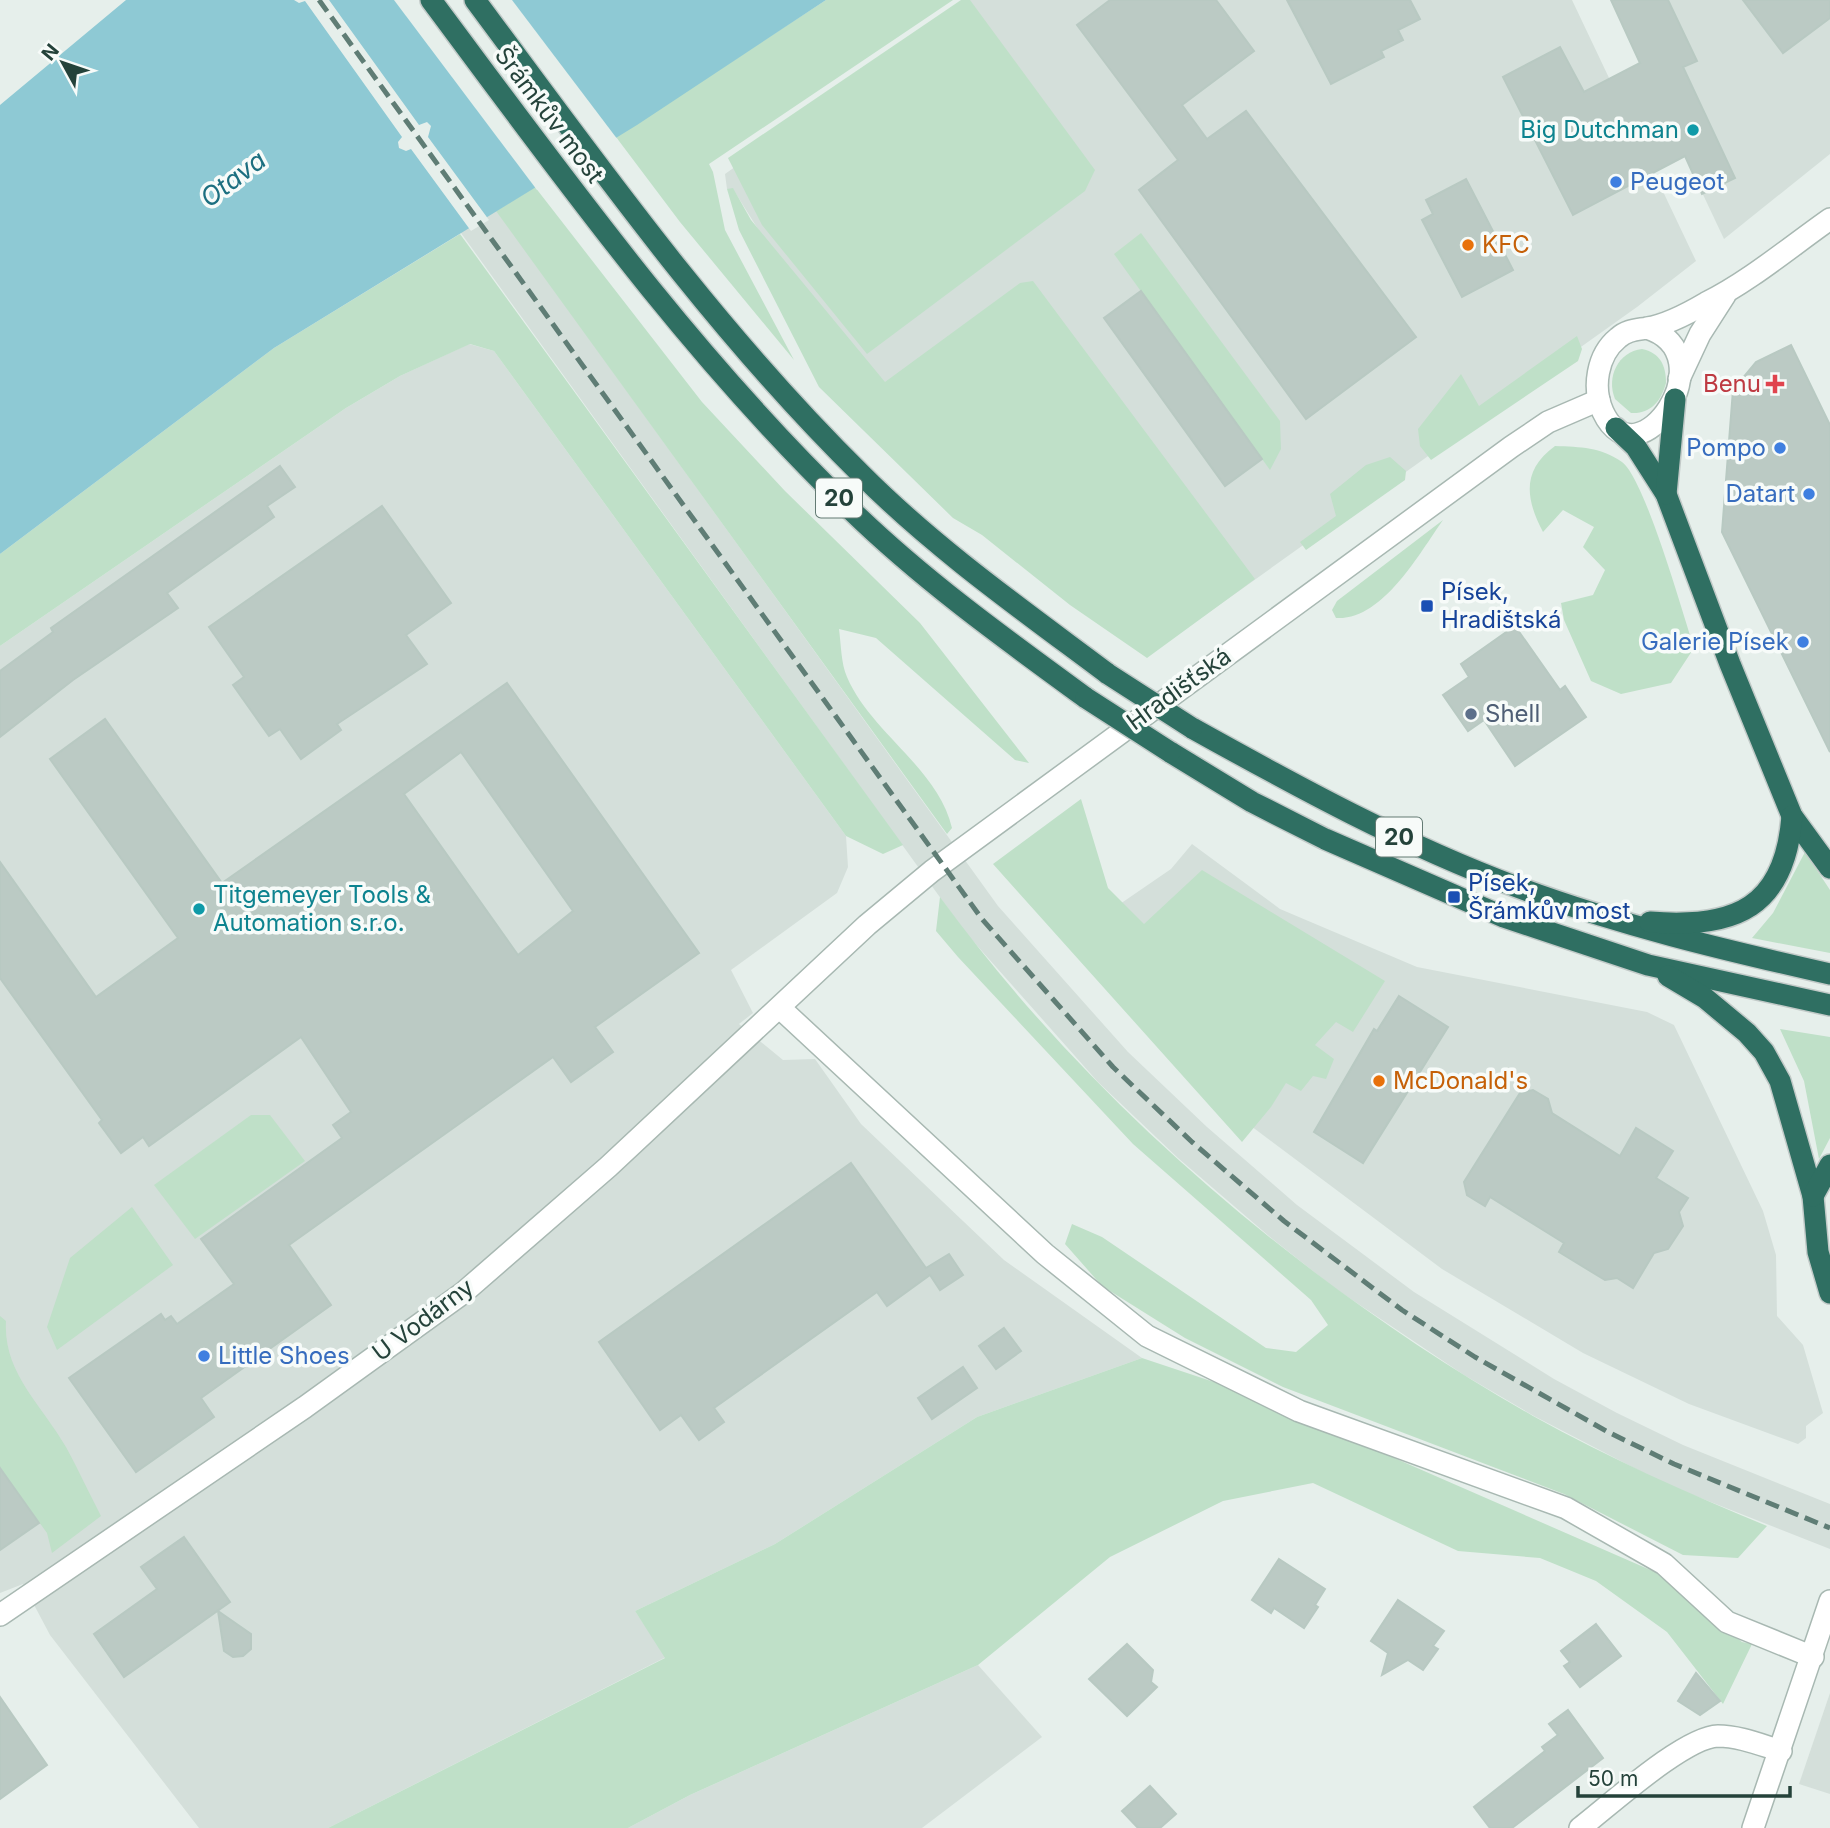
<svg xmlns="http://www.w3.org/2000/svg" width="1830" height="1828" viewBox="0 0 1830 1828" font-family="Inter,sans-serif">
  <rect width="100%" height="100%" fill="#e6efeb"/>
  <g fill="#d4dfda">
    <polygon points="293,0 345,0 998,906 1128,1052 1207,1127 1297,1205 1414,1292 1554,1379 1617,1413 1683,1445 1830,1504 1830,1549 1665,1484 1534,1416 1464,1375 1333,1287 1270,1237 1178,1158 1098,1082 965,932"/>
    <polygon points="970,0 1572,0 1696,261 1637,307 1152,653 933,440 766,242 733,189 727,189 725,174"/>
    <polygon points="1611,0 1830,0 1830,154 1724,239"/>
    <polygon points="469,344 494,351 846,836 848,867 837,893 731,970 753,1013 739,1024 783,1060 815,1059 861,1124 1004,1260 1142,1358 977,1417 775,1544 635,1611 666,1657 328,1828 199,1828 50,1635 23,1584 0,1593 0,646 346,408 400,376"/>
    <polygon points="1192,844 1280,909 1417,967 1647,1012 1674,1025 1763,1211 1776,1255 1777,1316 1803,1345 1823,1413 1806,1426 1806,1438 1798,1444 1689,1404 1583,1353 1442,1269 1247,1123 1085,928 1171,869"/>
    <polygon points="978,1665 1042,1737 922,1828 628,1828 690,1795"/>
    <polygon points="1830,1693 1830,1794 1799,1784"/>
  </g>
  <g fill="#bfe0c8">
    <polygon points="826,0 953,0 709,164 713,172 725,230 794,360 680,222 616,137"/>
    <polygon points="961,0 970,0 1095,170 1085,191 867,354 762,225 728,158"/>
    <path d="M 535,187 L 702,402 L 785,491 L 920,623 L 1029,763 L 1015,760 L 876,638 L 839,629 C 841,644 841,664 847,677 C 871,733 938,768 952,828 L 947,834 L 496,211 Z"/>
    <polygon points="733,188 751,220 885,382 1020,283 1033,281 1255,579 1147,658 1070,605 982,535 953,518 819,387 739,230 727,189"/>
    <polygon points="1141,233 1280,421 1281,449 1270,470 1114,254"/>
    <polygon points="460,234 903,845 883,854 846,836 494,351 470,344 400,376 346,408 0,646 0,554 274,348"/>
    <polygon points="1577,336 1582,349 1578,361 1431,460 1420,446 1418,429 1461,374 1479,406"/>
    <path d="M 1642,349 C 1660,353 1666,365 1666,383 C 1661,401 1651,414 1631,413 L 1615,399 C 1606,377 1618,352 1642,349 Z"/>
    <path d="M 1555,446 C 1581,447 1600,447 1622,462 C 1645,479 1683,614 1694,648 L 1671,683 L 1621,694 L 1591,681 L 1564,620 L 1561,603 L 1593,595 L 1605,570 L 1583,547 L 1594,527 L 1563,510 L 1543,532 C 1525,498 1522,470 1555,446 Z"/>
    <polygon points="1390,457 1406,471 1405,480 1306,550 1300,542 1336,516 1330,494 1366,465"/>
    <path d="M 1443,520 C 1419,554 1382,621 1336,618 L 1332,610 L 1337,601 Z"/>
    <polygon points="1081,799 1108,888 1144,924 1202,870 1385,981 1353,1032 1336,1022 1315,1045 1334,1059 1326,1079 1313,1076 1301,1091 1286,1083 1271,1107 1242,1142 993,864"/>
    <polygon points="1805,852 1830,890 1830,953 1752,938 1773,913"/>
    <path d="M 940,897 C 1093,1107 1308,1288 1533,1416 C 1609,1458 1687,1493 1767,1526 L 1738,1558 L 1683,1555 L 1564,1494 L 1283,1387 L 1185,1338 L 1102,1286 L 1065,1244 L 1072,1224 L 1102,1237 L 1266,1348 L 1296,1352 L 1328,1325 L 1311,1300 L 1133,1144 L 958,957 L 936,931 Z"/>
    <polygon points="1780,1029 1830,1037 1830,1138 1819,1159 1804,1081"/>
    <polygon points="251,1115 270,1115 305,1161 195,1239 154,1185"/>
    <polygon points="132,1207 173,1265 57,1350 47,1327 70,1258"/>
    <path d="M 0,1316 L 6,1321 C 3,1373 42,1405 66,1447 C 78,1469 89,1493 101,1516 L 52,1553 L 47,1533 L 0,1468 Z"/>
    <polygon points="1142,1358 1241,1391 1655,1572 1742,1642 1752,1644 1723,1704 1667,1632 1596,1581 1540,1558 1458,1551 1313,1483 1223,1501 1110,1557 978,1665 690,1795 628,1828 328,1828 665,1658 635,1611 775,1544 977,1417"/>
  </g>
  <polygon fill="#8ec9d4" points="126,0 826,0 637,125 274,348 0,554 0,105"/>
  <g fill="#e6efeb">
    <polygon points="294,0 329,0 419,125 427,122 431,126 428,137 489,220 471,231 411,149 406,151 399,148 398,142 402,137 305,1 299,3"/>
    <polygon points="394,0 512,0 618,140 537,190"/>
  </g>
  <g fill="#bbcac4" stroke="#b8c9c2" stroke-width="2" fill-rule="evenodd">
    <polygon points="1110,0 1216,0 1254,51 1182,105 1207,139 1246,111 1416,337 1306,419 1139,190 1178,160 1077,25"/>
    <polygon points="1287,0 1410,0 1420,19 1398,30 1403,40 1381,51 1384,57 1331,84"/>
    <polygon points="1611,0 1668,0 1697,61 1683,67 1735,178 1702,194 1685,156 1573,215 1503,77 1560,47 1584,92 1640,63"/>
    <polygon points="1743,0 1830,0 1830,18 1783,53"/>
    <polygon points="1466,179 1513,270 1462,297 1422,220 1433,214 1426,200"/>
    <polygon points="1141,291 1262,459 1225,486 1104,318"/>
    <polygon points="1791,345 1830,425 1830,752 1722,532 1733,390 1756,362"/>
    <polygon points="280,466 295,487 267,506 274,517 167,593 178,608 73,680 0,737 0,671 53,632 51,628"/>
    <polygon points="382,506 451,603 406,635 427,664 337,724 341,730 301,759 280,729 269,736 233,685 244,677 209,627"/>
    <polygon points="1515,626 1560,690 1565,686 1586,717 1515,766 1484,720 1468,731 1443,695 1469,677 1461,664"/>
    <path d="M 507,683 L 699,953 L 595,1027 L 613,1052 L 571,1082 L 553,1057 L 289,1245 L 331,1305 L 201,1398 L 214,1417 L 136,1472 L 69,1378 L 161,1314 L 165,1320 L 171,1316 L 177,1324 L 234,1284 L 201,1239 L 342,1138 L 333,1125 L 351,1112 L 301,1037 L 149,1146 L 143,1137 L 121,1153 L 99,1123 L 102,1120 L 0,978 L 0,862 L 96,997 L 178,938 L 50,759 L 105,719 L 222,883 ZM 461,752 L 573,911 L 518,955 L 404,794 Z"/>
    <polygon points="1399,996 1448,1027 1363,1163 1314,1132 1374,1029 1377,1031"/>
    <polygon points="1533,1090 1548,1099 1552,1113 1620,1156 1636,1128 1673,1151 1656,1178 1688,1198 1679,1212 1683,1226 1668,1249 1654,1253 1633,1288 1617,1278 1605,1280 1559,1252 1564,1243 1490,1197 1485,1206 1467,1195 1464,1182 1520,1093"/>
    <polygon points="851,1163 926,1268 949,1254 963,1275 940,1290 930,1275 887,1306 877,1292 714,1408 724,1422 699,1440 681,1415 660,1430 599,1342"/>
    <polygon points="1004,1328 1021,1351 996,1369 979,1346"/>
    <polygon points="963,1367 977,1388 932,1419 918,1398"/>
    <polygon points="0,1468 39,1523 0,1550"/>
    <polygon points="184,1537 230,1602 124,1677 94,1634 157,1589 141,1567"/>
    <polygon points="1279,1559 1325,1589 1315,1605 1318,1607 1304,1628 1274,1608 1271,1613 1252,1600"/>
    <polygon points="1398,1600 1444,1631 1433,1646 1438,1649 1423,1670 1408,1660 1382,1675 1388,1653 1371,1641"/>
    <polygon points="218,1611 251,1634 251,1649 243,1656 233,1657 224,1651"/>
    <polygon points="1596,1624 1621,1656 1580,1687 1564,1666 1570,1662 1561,1651"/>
    <polygon points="1127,1644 1153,1670 1151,1682 1157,1687 1127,1716 1089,1679"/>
    <polygon points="1696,1673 1720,1701 1700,1715 1678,1701"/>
    <polygon points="0,1697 47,1765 0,1799"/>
    <polygon points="1568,1710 1603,1758 1512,1828 1490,1828 1474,1807 1545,1751 1542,1747 1558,1735 1549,1724"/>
    <polygon points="1150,1786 1176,1814 1160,1828 1138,1828 1122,1811"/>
  </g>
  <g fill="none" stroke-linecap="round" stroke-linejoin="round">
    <defs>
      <g id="minor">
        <path d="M 1647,328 C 1729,354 1638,487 1603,412 C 1592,388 1597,355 1618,338 C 1627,330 1636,330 1647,328 C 1667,325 1689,313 1706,303 C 1750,281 1790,247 1830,219"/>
        <polyline points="1679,379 1700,334 1725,295"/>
        <polyline points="780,1008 1045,1254 1147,1336 1299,1411 1566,1508 1664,1564 1727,1622 1813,1657"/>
        <polyline points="0,1615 305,1407 463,1293 608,1167 867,925 932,871 1511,447 1548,422 1599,400"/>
        <path d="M 1580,1828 C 1609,1806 1684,1737 1718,1736 C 1739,1736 1761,1745 1781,1751"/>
        <polyline points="1753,1828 1830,1601"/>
      </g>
      <g id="highway">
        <path d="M 431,0 C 563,177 691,356 851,510 C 923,580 1005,639 1086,698"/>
        <path d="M 475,0 C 597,164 716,332 862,475 C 937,550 1024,611 1108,674"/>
        <polyline points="1616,428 1636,447 1666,494 1730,664 1792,816 1830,868"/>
        <polyline points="1666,494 1675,399"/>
        <path d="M 1192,728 C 1298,787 1404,845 1517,887 C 1619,925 1724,950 1830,974"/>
        <polyline points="1170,752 1252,802 1325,839 1504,917 1648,965 1830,1005"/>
        <path d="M 1650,922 C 1736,929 1785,907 1792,816"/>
        <polyline points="1668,976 1705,998 1747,1033 1764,1052 1780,1081 1813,1196 1818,1252 1830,1293"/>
        <polyline points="1813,1196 1830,1165"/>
      </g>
    </defs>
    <use href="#minor" stroke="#a8b8b2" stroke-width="24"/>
    <use href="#highway" stroke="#c2cac8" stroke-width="24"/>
    <use href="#minor" stroke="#fff" stroke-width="21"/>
    <use href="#highway" stroke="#2f6f62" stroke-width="21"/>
    <polyline stroke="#5f7d75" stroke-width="5" stroke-dasharray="14 7" stroke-linecap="butt" points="319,0 982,919 1113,1067 1192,1142 1284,1221 1402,1310 1475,1357 1608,1432 1674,1464 1830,1528"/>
    <defs>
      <g id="highway-bridge">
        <polyline points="1108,674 1192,728"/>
        <polyline points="1086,698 1170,752"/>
      </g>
    </defs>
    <use href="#highway-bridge" stroke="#c2cac8" stroke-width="24" stroke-linecap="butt"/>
    <use href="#highway-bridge" stroke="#2f6f62" stroke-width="21"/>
  </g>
  <g fill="#0f9aa8" stroke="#f7fbf9" stroke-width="2.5">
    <circle cx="1693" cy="130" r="7"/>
    <circle cx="199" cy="909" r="7"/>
  </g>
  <g fill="#3f7fe0" stroke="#f7fbf9" stroke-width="2.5">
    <circle cx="1616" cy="182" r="7"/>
    <circle cx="1780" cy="448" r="7"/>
    <circle cx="1809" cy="494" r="7"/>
    <circle cx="1803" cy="642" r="7"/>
    <circle cx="204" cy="1356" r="7"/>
  </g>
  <g fill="#e8710a" stroke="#f7fbf9" stroke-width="2.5">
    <circle cx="1468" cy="245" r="7"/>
    <circle cx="1379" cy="1081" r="7"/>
  </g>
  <path fill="#e0444e" stroke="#f7fbf9" stroke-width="2.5" d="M1771.5 373.5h7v7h7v7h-7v7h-7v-7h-7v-7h7z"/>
  <g fill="#1a4fb4" stroke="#f7fbf9" stroke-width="2.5">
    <rect x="1420" y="599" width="14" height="14" rx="3.5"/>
    <rect x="1447" y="890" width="14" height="14" rx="3.5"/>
  </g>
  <circle fill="#5c6f8a" stroke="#f7fbf9" stroke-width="2.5" cx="1471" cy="714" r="7"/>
  <g text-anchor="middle" stroke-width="7" stroke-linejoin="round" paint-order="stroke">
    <g fill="#f7fbf9" stroke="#637a73" stroke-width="2">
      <rect x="816" y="478.5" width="46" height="39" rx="5"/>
      <rect x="1376" y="817.5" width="46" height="39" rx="5"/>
    </g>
    <g font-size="23" font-weight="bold" fill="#24423a">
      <text x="839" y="506">20</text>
      <text x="1399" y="845">20</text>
    </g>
    <g font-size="24" fill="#24423a" stroke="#f7fbf9">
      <text transform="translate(549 115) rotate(53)" y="8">Šrámkův most</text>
      <text transform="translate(1179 689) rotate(-36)" y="8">Hradišťská</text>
      <text transform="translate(423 1320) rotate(-37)" y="8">U Vodárny</text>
    </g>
    <g font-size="24" fill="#0d838f" stroke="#f7fbf9" text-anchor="end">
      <text x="1679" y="138">Big Dutchman</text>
      <text x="213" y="903" text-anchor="start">Titgemeyer Tools &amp;<tspan x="213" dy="28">Automation s.r.o.</tspan></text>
    </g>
    <g font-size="24" fill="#366cbe" stroke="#f7fbf9" text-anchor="end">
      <text x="1630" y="190" text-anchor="start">Peugeot</text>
      <text x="1766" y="456">Pompo</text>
      <text x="1795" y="502">Datart</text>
      <text x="1789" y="650">Galerie Písek</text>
      <text x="218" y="1364" text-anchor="start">Little Shoes</text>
    </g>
    <g font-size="24" fill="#c56008" stroke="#f7fbf9" text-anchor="start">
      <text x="1482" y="253">KFC</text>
      <text x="1393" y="1089">McDonald's</text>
    </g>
    <g font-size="24" fill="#be3a42" stroke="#f7fbf9" text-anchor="end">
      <text x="1761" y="392">Benu</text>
    </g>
    <g font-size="24" fill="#164399" stroke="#f7fbf9" text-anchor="start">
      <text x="1441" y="600">Písek,<tspan x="1441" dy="28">Hradištská</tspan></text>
      <text x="1468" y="891">Písek,<tspan x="1468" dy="28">Šrámkův most</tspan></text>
    </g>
    <g font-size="24" fill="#4e5e75" stroke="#f7fbf9" text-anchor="start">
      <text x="1485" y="722">Shell</text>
    </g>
    <g font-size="26" font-style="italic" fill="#1c6f80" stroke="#f7fbf9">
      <text transform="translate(233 179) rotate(-37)" y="9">Otava</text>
    </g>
  </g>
  <g transform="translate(63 63) rotate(310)" stroke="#f7fbf9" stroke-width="5" paint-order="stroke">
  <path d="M0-5L12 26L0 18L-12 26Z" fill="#24423a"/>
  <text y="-10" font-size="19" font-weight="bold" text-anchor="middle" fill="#24423a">N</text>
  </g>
  <path d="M1578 1786v10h212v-10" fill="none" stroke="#24423a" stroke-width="3.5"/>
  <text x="1588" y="1786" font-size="21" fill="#24423a" stroke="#f7fbf9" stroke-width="5" paint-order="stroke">50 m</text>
</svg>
